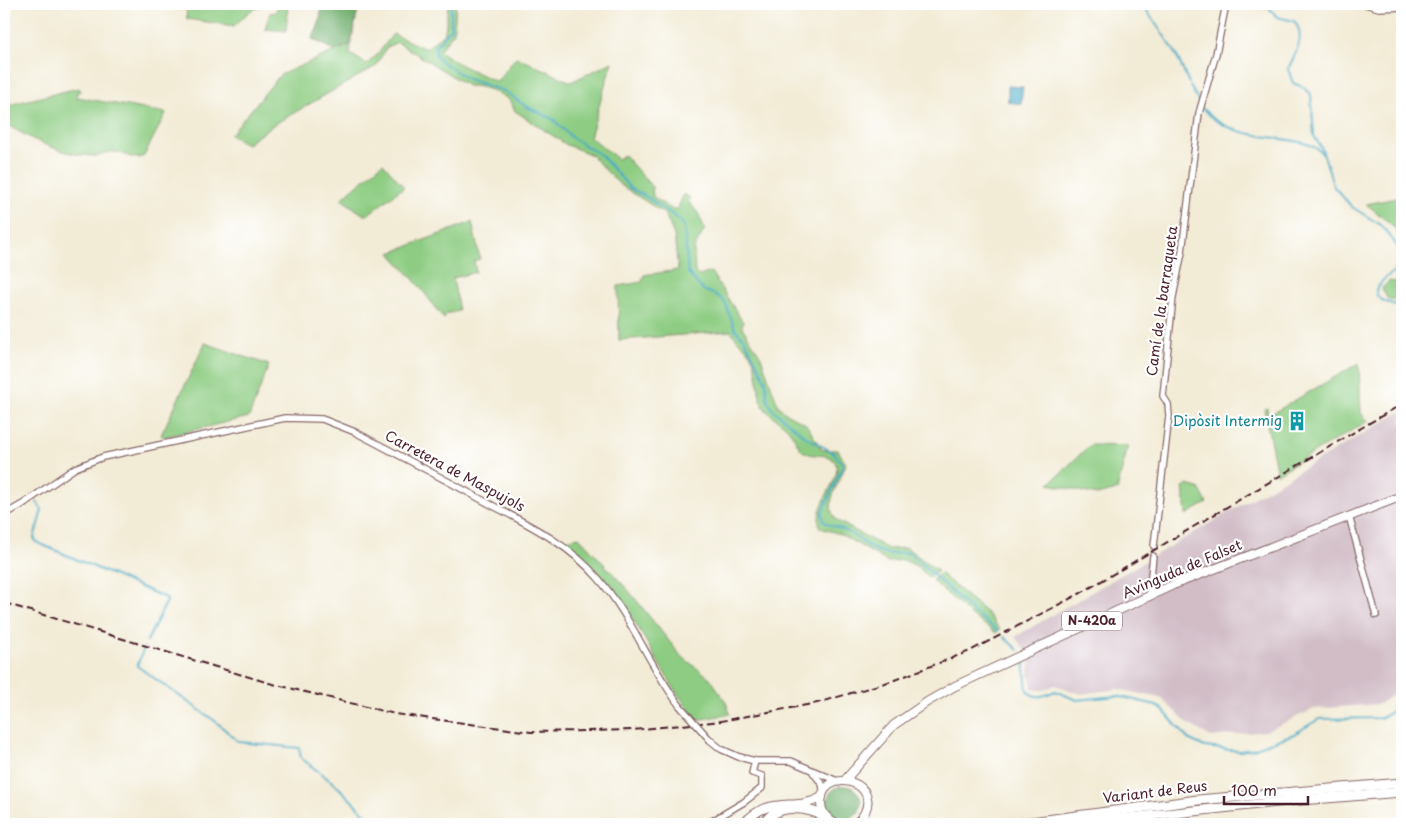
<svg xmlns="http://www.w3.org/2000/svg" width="1406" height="828" viewBox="0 0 1406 828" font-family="'Playpen Sans',sans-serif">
  <rect width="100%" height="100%" fill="#fff"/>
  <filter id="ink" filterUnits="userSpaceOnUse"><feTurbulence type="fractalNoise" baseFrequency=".02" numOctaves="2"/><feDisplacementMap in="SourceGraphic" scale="10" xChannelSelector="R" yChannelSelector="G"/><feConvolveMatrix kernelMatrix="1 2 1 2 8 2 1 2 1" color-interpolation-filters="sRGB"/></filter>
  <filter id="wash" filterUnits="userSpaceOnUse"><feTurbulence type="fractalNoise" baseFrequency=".0096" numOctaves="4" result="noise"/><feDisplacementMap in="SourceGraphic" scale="20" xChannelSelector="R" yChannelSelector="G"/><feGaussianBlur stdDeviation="1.12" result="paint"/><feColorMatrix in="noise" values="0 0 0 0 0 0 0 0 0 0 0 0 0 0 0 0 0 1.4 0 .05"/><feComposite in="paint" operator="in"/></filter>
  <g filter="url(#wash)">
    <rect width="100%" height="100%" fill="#f2ebd5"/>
    <polygon fill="#d2bdc7" points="1402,411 1402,688 1379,704 1314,709 1266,731 1211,737 1187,723 1161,698 1117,689 1081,694 1055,685 1044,690 1033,689 1029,675 1031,658 1015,637"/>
    <g fill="#8dcc82" stroke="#6c7656">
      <polygon points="189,4 266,4 250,11 234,26 187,19 186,9"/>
      <polygon points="278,4 288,4 286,31 265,29 270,13 276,12"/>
      <path d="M 448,4 L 456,4 L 454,32 L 439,51 L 461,65 L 497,82 L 516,57 L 571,82 L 612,62 L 590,137 L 618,159 L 624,155 L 652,187 L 653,197 L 671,209 L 677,209 L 684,194 L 690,198 L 688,201 L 698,213 L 705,229 L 694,248 L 695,272 L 699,276 L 711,272 L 743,322 L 742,327 L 761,357 L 778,405 L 784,412 L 806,424 L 822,450 L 838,450 L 846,464 C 840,483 823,502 836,520 L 888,549 L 907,548 L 938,571 L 929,578 L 918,567 L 904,560 L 888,562 L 840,534 L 820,528 C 813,505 842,479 836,464 C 830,449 809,461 800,448 C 796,441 793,435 788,429 C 781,421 767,414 763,406 C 756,391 760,372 752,357 C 747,347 736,341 731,331 L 619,340 L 618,286 L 642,282 L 644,275 L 678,270 L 674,235 L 665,214 L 619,184 L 590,154 L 567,145 L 515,111 C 512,107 513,104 510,101 C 501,92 480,85 468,86 L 397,42 L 386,48 L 376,66 L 273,125 L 247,144 L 230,135 L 280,75 L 351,44 L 350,54 L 367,64 L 376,56 L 393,34 L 426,49 L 445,32 Z"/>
      <path d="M 78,88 L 81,91 L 77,92 L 77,97 L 166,113 L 144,156 C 134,162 124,152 114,152 C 107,151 101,156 95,156 C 60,155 33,140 4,123 L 4,106 Z"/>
      <polygon points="383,163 404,187 367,215 364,215 341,199"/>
      <polygon points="1402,197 1402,236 1391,224 1366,204"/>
      <polygon points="472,222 480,259 474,261 476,272 453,278 459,311 445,314 444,319 420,287 390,253"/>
      <polygon points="1402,278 1402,303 1387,298 1382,288 1389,281 1396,282"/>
      <polygon points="205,343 269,365 249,417 164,437 161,435"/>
      <polygon points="1359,363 1361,413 1368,421 1277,474 1264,409 1267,408 1268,416"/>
      <polygon points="1090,445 1128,446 1117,490 1097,495 1049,484"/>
      <polygon points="1187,485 1199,488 1207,503 1186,515 1183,487"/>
      <path d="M 579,537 L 629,591 L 681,656 L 710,678 L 726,702 L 730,714 L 697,720 C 666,683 648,640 621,601 C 606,579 586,560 566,542 L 570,539 Z"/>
      <polygon points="940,573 989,615 1000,630 996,633 972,616 932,580"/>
    </g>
    <g fill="#72b070" stroke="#5e684e">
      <path d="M 318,4 L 359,4 L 351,44 L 335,51 L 312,39 C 318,27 324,16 318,4 Z"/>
      <circle cx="844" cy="803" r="17"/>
    </g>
    <polygon fill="#45a9c5" stroke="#486478" points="1008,86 1023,87 1021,104 1008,102"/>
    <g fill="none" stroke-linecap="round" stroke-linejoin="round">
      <g stroke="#45a9c5" stroke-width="2">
        <path d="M 451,4 L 451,28 L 435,47 L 436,56 L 442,62 L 468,79 L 504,91 L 527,107 L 553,119 L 572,138 L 601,155 L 630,188 L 645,196 L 680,220 L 684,226 L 688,273 L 703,290 L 716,295 L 724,301 L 735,329 L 744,339 L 758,365 L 766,382 L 767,399 L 772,409 L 806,437 L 834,453 L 843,465 L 822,513 L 824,522 C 833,527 842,528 850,533 C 861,540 871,550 884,553 C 894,556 902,550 911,554 L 973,612 L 998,631"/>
        <polyline points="1142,4 1174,50 1189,83"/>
        <path d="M 1266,4 L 1277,17 L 1294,21 C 1307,36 1295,54 1288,69 L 1293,83 L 1303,87 L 1311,95 L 1314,136 L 1322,149 L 1334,187 L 1352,207 L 1382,226 L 1398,247 L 1402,257"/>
        <polyline points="1190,86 1199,102"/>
        <path d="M 1202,108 C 1236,148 1302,130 1322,153"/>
        <polyline points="1402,265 1383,280 1376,290 1377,296 1383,301 1402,307"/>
        <polyline points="37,502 42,510 34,538 36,542 166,598 167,601 147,641"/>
        <polyline points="1004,637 1018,650"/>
        <polyline points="144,648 137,666 215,721 239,742 299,748 301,758 306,762 336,785 375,824"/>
        <path d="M 1024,660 L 1027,691 C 1036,700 1044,696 1055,691 L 1077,700 L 1117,696 L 1152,704 L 1162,709 L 1188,739 L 1205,747 L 1239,751 L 1253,749 L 1294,734 L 1319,719 L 1381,718 L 1402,705"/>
      </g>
    </g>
  </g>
  <g filter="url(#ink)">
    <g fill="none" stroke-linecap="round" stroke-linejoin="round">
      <defs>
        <g id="minor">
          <polyline points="1365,4 1379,8 1402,7"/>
          <path d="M 4,515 L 23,504 L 75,468 L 103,457 L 285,418 L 322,419 L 355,432 C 399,455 442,478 486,502 C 525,523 568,543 598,578 C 632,617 649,666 680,706"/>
          <polyline points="1349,516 1376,615"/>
          <polyline points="1154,546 1169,416 1168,404 1163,396 1173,297 1182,252 1199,113 1216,54 1226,4"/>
          <polyline points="1149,595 1153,556"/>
          <polyline points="710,740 721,749 739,757 755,761 791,761 837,781"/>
          <polyline points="813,772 822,784 824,792"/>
          <polyline points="707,824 744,802 762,788 762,776 752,773 755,761"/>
        </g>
        <g id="major">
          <polyline points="845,780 894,725 927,702 955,686 1173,585 1402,496"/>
          <path d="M 743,824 C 771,793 794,813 822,797"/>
          <path d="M 836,824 C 828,820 821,813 821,803 C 821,767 880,779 865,812 C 863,817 859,820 856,824"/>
        </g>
        <g id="highway">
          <path d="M 764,824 C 776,802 807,807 826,817"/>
          <polyline points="1016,824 1198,800 1402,783"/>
          <polyline points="1072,824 1288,801 1402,792"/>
        </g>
      </defs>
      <use href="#minor" stroke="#856666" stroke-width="8"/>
      <use href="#major" stroke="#856666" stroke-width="10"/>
      <use href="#highway" stroke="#856666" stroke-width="11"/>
      <use href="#minor" stroke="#fff" stroke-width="5.5"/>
      <use href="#major" stroke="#fff" stroke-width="8"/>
      <use href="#highway" stroke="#fff" stroke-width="9"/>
      <polyline stroke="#4a1f2b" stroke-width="2" stroke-dasharray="8 4" stroke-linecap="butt" points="4,603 269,683 395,714 531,732 633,730 721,721 817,703 892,681 970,651 1081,593 1402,404"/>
      <defs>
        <polyline id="minor-bridge" points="680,706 710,740"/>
      </defs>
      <use href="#minor-bridge" stroke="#856666" stroke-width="8" stroke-linecap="butt"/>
      <use href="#minor-bridge" stroke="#fff" stroke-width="5.5"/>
    </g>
  </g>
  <defs>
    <symbol id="building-bare" viewBox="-9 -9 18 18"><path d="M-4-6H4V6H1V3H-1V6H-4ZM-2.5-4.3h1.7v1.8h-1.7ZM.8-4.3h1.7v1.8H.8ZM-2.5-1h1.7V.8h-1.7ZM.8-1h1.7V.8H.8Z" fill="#0f9aa8" stroke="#fff" stroke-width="2.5" paint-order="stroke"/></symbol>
  </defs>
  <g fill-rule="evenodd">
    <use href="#building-bare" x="1283" y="407" width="28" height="28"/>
  </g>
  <g text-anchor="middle" stroke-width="4.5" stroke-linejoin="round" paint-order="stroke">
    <rect fill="#fff" stroke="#80626b" stroke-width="1" x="1062" y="611.5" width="60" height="19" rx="4"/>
    <g font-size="12" font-weight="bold" fill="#4a1f2b">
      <text x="1092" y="625">N-420a</text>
    </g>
    <g font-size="14" fill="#4a1f2b" stroke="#fff">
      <text transform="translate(1162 301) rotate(-82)" y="5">Camí de la barraqueta</text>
      <text transform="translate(455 471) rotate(28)" y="5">Carretera de Maspujols</text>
      <text transform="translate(1182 569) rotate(-23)" y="5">Avinguda de Falset</text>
      <text transform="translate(1155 792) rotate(-7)" y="5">Variant de Reus</text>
    </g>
    <g font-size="14" fill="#0d838f" stroke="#fff" text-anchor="end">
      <text x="1282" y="426">Dipòsit Intermig</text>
    </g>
  </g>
  <rect width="1406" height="828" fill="none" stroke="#fff" stroke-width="20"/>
  <path d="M1224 796v8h84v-8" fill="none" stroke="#4a1f2b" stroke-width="2.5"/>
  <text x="1231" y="796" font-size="15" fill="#4a1f2b" stroke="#ffffff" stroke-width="4" paint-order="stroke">100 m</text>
</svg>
